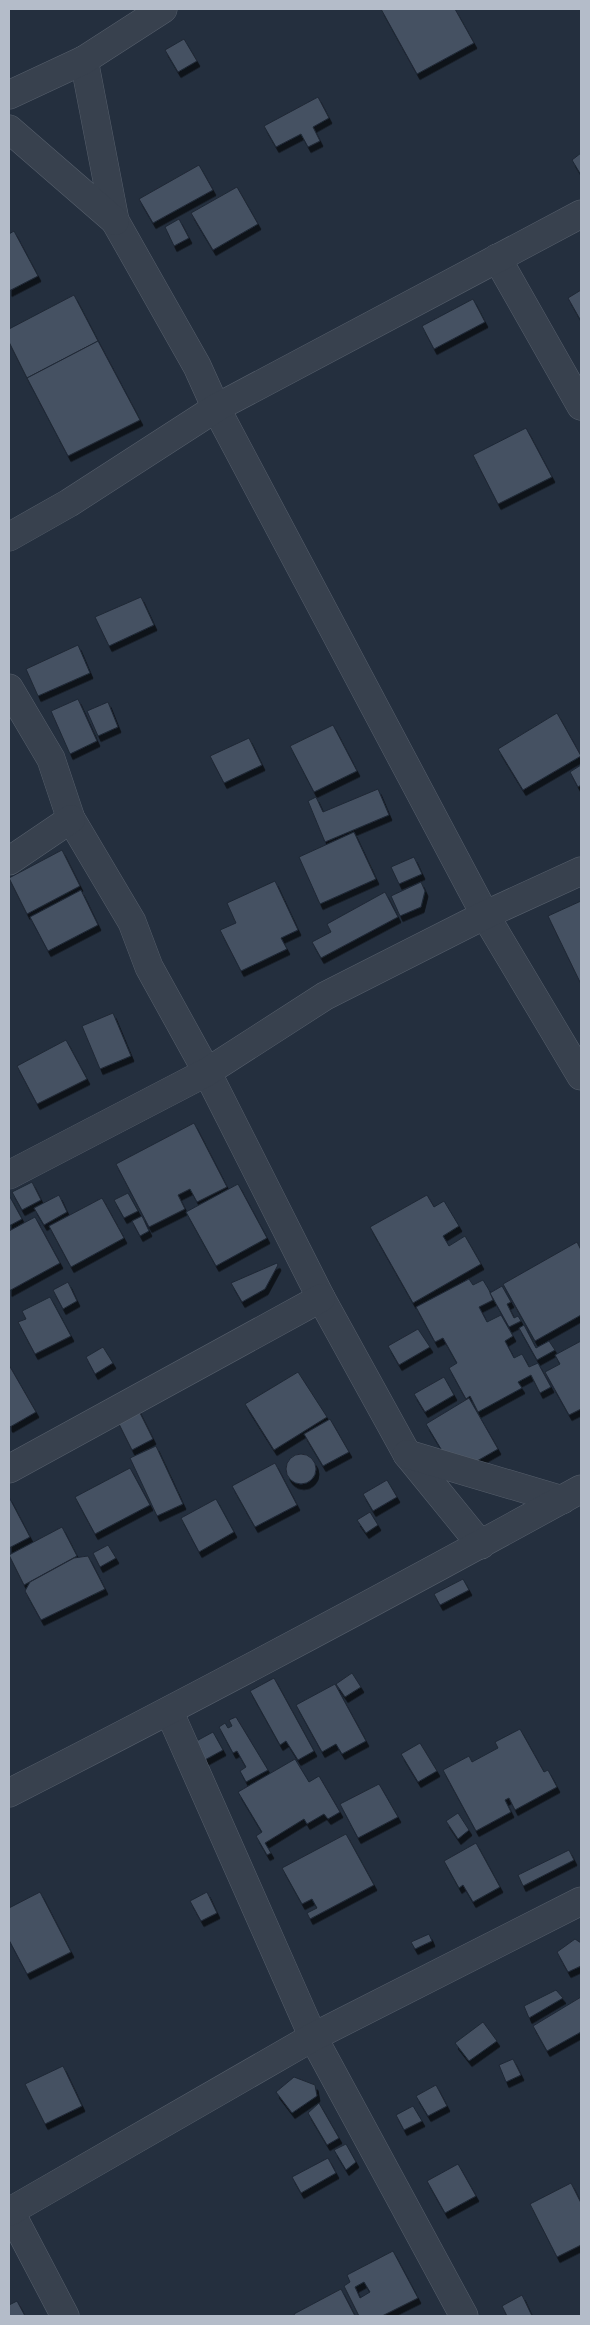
<svg xmlns="http://www.w3.org/2000/svg" width="590" height="2325" viewBox="0 0 590 2325" font-family="Lato,sans-serif">
  <defs>
    <filter id="shadow"><feDropShadow dx="3" dy="5.5" stdDeviation="0" flood-color="#0009"/></filter>
  </defs>
  <rect width="100%" height="100%" fill="#242f3e"/>
  <g fill="#455162" stroke="#1f2835" fill-rule="evenodd" filter="url(#shadow)">
    <polygon points="381,9 455,9 474,43 417,74"/>
    <polygon points="184,39 197,61 178,72 165,50"/>
    <polygon points="318,97 329,118 313,127 320,141 308,147 301,134 276,147 264,126"/>
    <polygon points="581,153 581,175 572,160"/>
    <polygon points="199,165 213,190 153,223 139,199"/>
    <polygon points="237,187 258,224 213,250 191,213"/>
    <polygon points="179,219 189,238 174,246 165,227"/>
    <polygon points="14,231 38,276 9,291 9,234"/>
    <polygon points="581,290 581,321 568,298"/>
    <polygon points="74,295 98,341 27,378 9,342 9,329"/>
    <polygon points="473,299 485,322 434,349 422,326"/>
    <polygon points="98,341 140,420 68,456 27,378"/>
    <polygon points="526,428 552,477 498,504 473,455"/>
    <polygon points="141,597 154,625 109,646 95,617"/>
    <polygon points="78,645 90,673 38,696 26,669"/>
    <polygon points="78,699 97,741 70,754 51,711"/>
    <polygon points="108,702 118,727 98,736 87,711"/>
    <polygon points="557,713 581,756 523,790 498,749"/>
    <polygon points="333,725 357,771 314,792 290,746"/>
    <polygon points="249,738 262,765 224,783 210,756"/>
    <polygon points="581,765 581,785 578,787 570,772"/>
    <polygon points="378,789 389,815 325,842 308,801 316,797 323,812"/>
    <polygon points="354,832 376,879 320,904 299,857"/>
    <polygon points="62,850 80,886 27,914 9,878"/>
    <polygon points="414,857 422,874 399,884 391,867"/>
    <polygon points="275,881 298,930 281,938 287,949 241,971 220,930 236,923 227,903"/>
    <polygon points="421,882 425,891 421,907 400,916 391,896"/>
    <polygon points="81,890 98,925 48,951 30,917"/>
    <polygon points="385,892 398,917 321,958 312,942 331,932 327,924"/>
    <polygon points="581,901 581,982 580,982 548,916"/>
    <polygon points="113,1013 131,1056 100,1069 82,1026"/>
    <polygon points="66,1040 87,1079 37,1104 17,1066"/>
    <polygon points="194,1123 227,1187 197,1202 190,1189 178,1195 185,1209 149,1227 116,1164"/>
    <polygon points="32,1182 41,1200 22,1210 12,1192"/>
    <polygon points="238,1184 267,1238 216,1266 186,1212"/>
    <polygon points="128,1193 138,1211 124,1218 114,1200"/>
    <polygon points="59,1195 67,1212 44,1225 34,1208"/>
    <polygon points="427,1195 434,1207 444,1201 459,1226 443,1236 449,1246 465,1236 481,1264 413,1303 370,1227"/>
    <polygon points="10,1197 22,1219 9,1226 9,1198"/>
    <polygon points="102,1198 124,1238 71,1267 49,1226"/>
    <polygon points="142,1216 149,1231 140,1236 132,1221"/>
    <polygon points="35,1217 60,1263 9,1291 9,1231"/>
    <polygon points="577,1242 581,1250 581,1315 535,1341 503,1284"/>
    <polygon points="277,1263 278,1265 265,1289 242,1302 231,1283"/>
    <polygon points="469,1279 473,1285 483,1280 489,1290 493,1300 479,1307 487,1322 501,1315 513,1336 505,1341 514,1358 522,1354 529,1367 538,1363 551,1387 540,1393 531,1375 518,1382 522,1388 478,1412 470,1396 466,1399 449,1368 457,1363 443,1338 435,1342 416,1307"/>
    <polygon points="68,1282 77,1301 63,1309 53,1290"/>
    <polygon points="502,1286 511,1302 507,1304 514,1318 518,1316 521,1321 509,1327 490,1293"/>
    <polygon points="50,1297 71,1336 35,1354 18,1322 26,1319 22,1311"/>
    <polygon points="524,1325 536,1348 549,1341 555,1350 537,1360 519,1328"/>
    <polygon points="418,1329 430,1347 399,1365 388,1346"/>
    <polygon points="581,1341 581,1409 569,1415 545,1372 560,1364 555,1355"/>
    <polygon points="103,1347 113,1363 95,1374 86,1357"/>
    <polygon points="9,1365 36,1412 10,1427 9,1426"/>
    <polygon points="298,1372 327,1417 274,1450 245,1404"/>
    <polygon points="444,1377 454,1395 425,1412 414,1394"/>
    <polygon points="469,1398 498,1449 470,1465 447,1459 426,1424"/>
    <polygon points="136,1405 153,1439 132,1450 115,1416"/>
    <polygon points="330,1419 349,1452 323,1466 304,1434"/>
    <polygon points="156,1446 183,1504 157,1516 130,1458"/>
    <circle cx="301" cy="1469" r="15"/>
    <polygon points="275,1463 297,1505 255,1527 232,1486"/>
    <polygon points="130,1468 150,1505 95,1534 75,1497"/>
    <polygon points="387,1480 397,1497 373,1511 363,1494"/>
    <polygon points="9,1497 30,1537 9,1548"/>
    <polygon points="216,1499 234,1532 199,1552 181,1518"/>
    <polygon points="370,1512 378,1525 366,1533 357,1520"/>
    <polygon points="62,1527 77,1556 24,1585 9,1555"/>
    <polygon points="108,1545 116,1558 100,1567 93,1553"/>
    <polygon points="88,1556 105,1589 41,1620 25,1591 30,1582 74,1558"/>
    <polygon points="463,1579 469,1590 440,1605 434,1594"/>
    <polygon points="352,1673 361,1687 345,1697 336,1684"/>
    <polygon points="274,1678 314,1751 298,1760 286,1741 280,1745 250,1691"/>
    <polygon points="335,1684 366,1741 342,1754 336,1744 322,1752 296,1705"/>
    <polygon points="236,1717 268,1770 246,1782 240,1771 246,1767 237,1751 233,1753 219,1727 225,1723 228,1728 232,1726 229,1720"/>
    <polygon points="520,1729 544,1772 548,1770 557,1787 515,1810 509,1798 505,1800 511,1812 476,1831 443,1770 469,1756 472,1762 498,1748 495,1742"/>
    <polygon points="213,1732 223,1750 201,1762 191,1744"/>
    <polygon points="420,1743 437,1771 418,1782 401,1754"/>
    <polygon points="295,1759 309,1782 319,1776 340,1812 328,1819 324,1814 307,1824 304,1819 265,1843 271,1853 267,1855 256,1836 262,1832 238,1792"/>
    <polygon points="379,1784 398,1817 358,1838 340,1804"/>
    <polygon points="458,1813 469,1830 458,1839 446,1821"/>
    <polygon points="346,1834 374,1885 310,1919 307,1913 317,1908 312,1899 302,1904 282,1868"/>
    <polygon points="476,1843 500,1887 473,1902 463,1885 459,1888 444,1861"/>
    <polygon points="569,1850 574,1860 523,1886 518,1875"/>
    <polygon points="40,1892 71,1952 27,1974 9,1940 9,1908"/>
    <polygon points="207,1892 217,1913 201,1921 190,1901"/>
    <polygon points="429,1934 432,1941 415,1949 411,1942"/>
    <polygon points="575,1939 581,1943 581,1966 568,1972 557,1952"/>
    <polygon points="556,1990 563,1998 529,2018 524,2006"/>
    <polygon points="581,1997 581,2032 547,2051 533,2026"/>
    <polygon points="483,2022 497,2041 469,2061 455,2043"/>
    <polygon points="513,2059 521,2075 506,2082 499,2065"/>
    <polygon points="63,2066 82,2106 45,2124 25,2084"/>
    <polygon points="294,2077 315,2085 317,2096 292,2113 276,2092"/>
    <polygon points="436,2085 447,2106 428,2116 416,2096"/>
    <polygon points="319,2103 339,2138 327,2145 308,2113"/>
    <polygon points="413,2106 422,2121 404,2130 396,2115"/>
    <polygon points="346,2144 356,2162 346,2170 334,2150"/>
    <polygon points="328,2158 336,2173 301,2193 292,2177"/>
    <polygon points="458,2164 476,2196 445,2213 427,2181"/>
    <polygon points="571,2183 581,2203 581,2245 557,2257 530,2204"/>
    <path d="M 393,2251 L 418,2298 L 382,2316 L 359,2316 L 344,2286 L 350,2282 L 347,2275 ZM 364,2282 L 370,2292 L 360,2298 L 355,2287 Z"/>
    <polygon points="341,2289 355,2316 295,2316 294,2314"/>
    <polygon points="522,2295 532,2316 507,2316 502,2306"/>
    <polygon points="17,2301 25,2316 9,2316 9,2305"/>
  </g>
  <g fill="none" stroke-linecap="round" stroke-linejoin="round">
    <defs>
      <g id="street">
        <polyline points="84,60 115,221 197,366 216,408 485,915 581,1076"/>
        <polyline points="9,95 84,60 163,9"/>
        <polyline points="9,129 115,221"/>
        <polyline points="497,258 581,406"/>
        <polyline points="9,537 69,503 216,408 581,214"/>
        <polyline points="9,688 51,759 71,819 132,922 149,967 207,1072 321,1298 407,1454 481,1545"/>
        <polyline points="9,861 71,819"/>
        <polyline points="9,1175 207,1072 325,996 485,915 581,871"/>
        <polyline points="407,1454 562,1500"/>
        <polyline points="9,1469 321,1298"/>
        <polyline points="169,1711 313,2037 464,2316"/>
        <path d="M 9,1793 C 201,1695 392,1593 581,1489"/>
        <polyline points="10,2211 65,2316"/>
        <polyline points="9,2212 313,2037 581,1901"/>
      </g>
    </defs>
    <use href="#street" stroke="#565f6c" stroke-width="29"/>
    <use href="#street" stroke="#38414e" stroke-width="28"/>
  </g>
  <rect width="590" height="2325" fill="none" stroke="#b4bcc9" stroke-width="20"/>
</svg>
